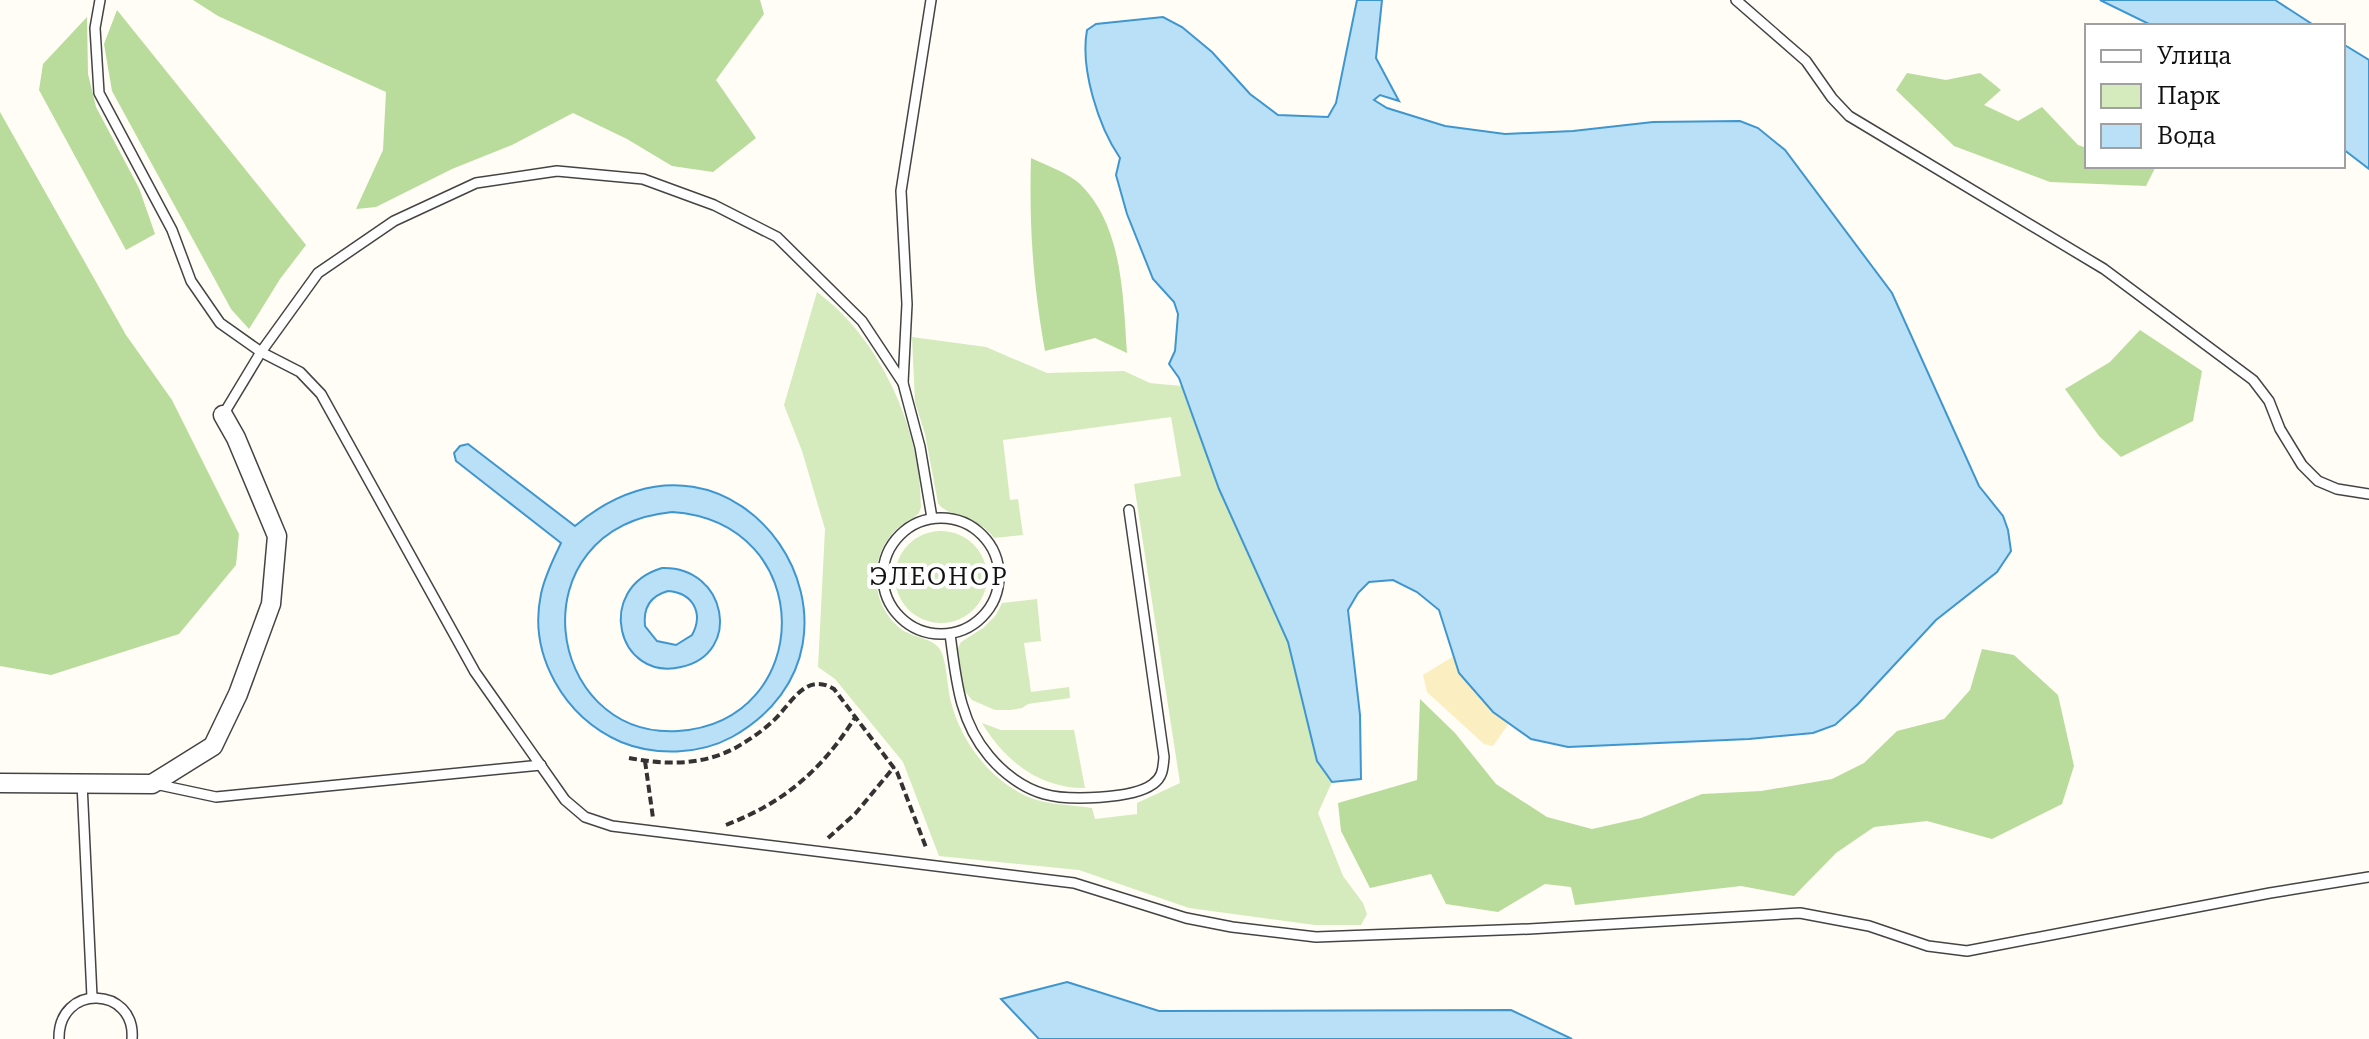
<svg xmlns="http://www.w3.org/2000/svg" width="2369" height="1039" font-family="'Roboto Serif',serif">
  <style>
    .green { fill: #d5ebbd }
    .forest { fill: #b9dc9c }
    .sand { fill: #fbeec1 }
    .water { fill: #b9e0f7; stroke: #3f96cf; stroke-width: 2; fill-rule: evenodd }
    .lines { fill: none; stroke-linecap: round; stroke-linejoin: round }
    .lane-casing { stroke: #444; stroke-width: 12 }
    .street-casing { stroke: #444; stroke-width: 21 }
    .path { stroke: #333; stroke-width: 4; stroke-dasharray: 8 4; stroke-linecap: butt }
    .lane { stroke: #fff; stroke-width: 9 }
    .street { stroke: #fff; stroke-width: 18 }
    .labels { text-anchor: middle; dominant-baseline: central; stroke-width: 8; stroke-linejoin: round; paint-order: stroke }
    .neighbourhood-label { font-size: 24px; letter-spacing: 2px; fill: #111; stroke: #fff }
  </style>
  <rect width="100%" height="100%" fill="#fffdf5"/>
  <g class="green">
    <path d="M817,292C880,338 921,429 921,507L919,513C910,521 899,525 891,535C868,563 872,607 901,629C911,637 932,638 939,648C947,658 947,688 951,702C961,743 995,787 1037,800C1054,805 1074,805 1092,808L1095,819L1137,814V803L1180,783L1134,484L1181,476L1171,417L1003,440L1010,500L1018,499L1023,535L994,538C977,514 946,517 938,503L925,434L915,402L912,337L986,347L1047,373L1124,371L1150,383L1181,386L1219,489L1288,642L1317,761L1332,782L1318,813L1343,876L1363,903L1367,914L1361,925H1315L1189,908L1079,870L939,856L903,762L835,679L818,667L825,529L802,451L784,405Z"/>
    <circle cx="941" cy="577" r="46"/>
    <polygon points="1037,599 1041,641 1024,643 1031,692 1069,687 1070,698 1028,704 1022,708 1010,710 995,710 972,700 964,690 957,654 958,648 961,642 983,628 996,615 1002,603"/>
    <path d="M982,723L1001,730H1074L1085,788C1039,788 1005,761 982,723Z"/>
  </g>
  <g class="forest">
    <polygon points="193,0 760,0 764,14 716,80 756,138 713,172 672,166 627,139 573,113 512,145 452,169 376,207 356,209 383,150 386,92 218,16"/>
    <polygon points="117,10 306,245 280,279 249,329 231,309 112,91 104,44"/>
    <polygon points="87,17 88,74 96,107 139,188 155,234 126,250 39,90 43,64"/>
    <polygon points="1907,73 1946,80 1980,73 2001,90 1984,105 2018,121 2042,107 2078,145 2087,148 2087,166 2155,168 2146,186 2050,182 1954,146 1896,90"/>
    <polygon points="0,112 126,335 172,400 239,534 236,565 179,634 51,675 0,666"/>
    <path d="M1031,158C1046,165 1068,173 1080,184C1123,226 1123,297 1127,353L1095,338L1045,351C1033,284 1029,226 1031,158Z"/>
    <polygon points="2140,330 2202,371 2193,421 2121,457 2099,436 2065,389 2110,362"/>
    <polygon points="1982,649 2014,655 2058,695 2074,766 2062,804 1992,839 1927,821 1874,827 1836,853 1794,896 1741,886 1575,905 1571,887 1545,884 1498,912 1446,904 1431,874 1370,888 1341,831 1338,803 1417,780 1420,699 1455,733 1496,784 1547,817 1592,829 1641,818 1702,794 1761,791 1832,779 1864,763 1897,731 1944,719 1970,690"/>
  </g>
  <path class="sand" d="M1454,656C1462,684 1486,707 1509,723L1493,746L1484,744L1427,692L1423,675Z"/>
  <g class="water">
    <path d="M1357,0H1382L1376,58L1399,101L1380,95L1374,100L1387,108L1445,126L1505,134L1573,131L1653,122L1740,121L1758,128L1785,150L1892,293L1979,486L2003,516L2008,530L2011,551L1997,572L1936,620L1858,704L1835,725L1813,733L1749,739L1568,747L1531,739L1493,712L1459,673L1439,610L1417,592L1393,580L1369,582L1358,593L1348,610L1360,715L1361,779L1332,782L1317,761L1288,642L1219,489L1179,378L1169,364L1175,351L1178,314L1174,302L1153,279L1127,214L1116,175L1120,158C1098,126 1080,68 1087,30L1096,24L1163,17L1182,27L1212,52L1250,94L1278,115L1328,117L1336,103Z"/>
    <polygon points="2100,0 2275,0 2315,26 2153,26"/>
    <polygon points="2343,44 2369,60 2369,169 2343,149"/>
    <path d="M468,444L575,526C739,387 903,641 732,737C699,755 655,756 621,742C564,717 528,655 541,594C545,575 553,560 561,543L456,461L454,453L460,446ZM672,512C819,522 816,722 678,731C544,739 514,528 672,512Z"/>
    <path d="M662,568C727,566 743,654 681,667C617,682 594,588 662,568ZM668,591C693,593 704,613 692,635L676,645L657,641L645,626C643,608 650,596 668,591Z"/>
    <polygon points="1067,982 1159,1011 1511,1010 1572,1039 1039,1039 1001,999"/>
  </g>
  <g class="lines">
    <defs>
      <g id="lane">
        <polyline points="100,0 95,28 99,93 172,230 191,281 220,323 261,352 300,372 321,394 475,672 565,800 585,817 612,826 1074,883 1186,918 1232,927 1316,937 1529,929 1800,913 1869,926 1928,946 1967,951 2270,893 2369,877"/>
        <polyline points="931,0 901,191 907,304 903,383 920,447 932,518"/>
        <polyline points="1736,0 1806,61 1832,98 1849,116 2104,269 2253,380 2269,401 2280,429 2302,465 2318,481 2337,489 2369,494"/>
        <polyline points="223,415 261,352 318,273 394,221 476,183 557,171 643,179 714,205 777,237 862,321 903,383"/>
        <circle cx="941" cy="576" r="58"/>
        <path d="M950,634C956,678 959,721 989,756C1003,773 1023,788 1044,794C1068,801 1133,799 1153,784C1163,777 1163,768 1164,757L1129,510"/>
        <polyline points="82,783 92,997"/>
        <polyline points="155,784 216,797 541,765"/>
        <path d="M59,1039C58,983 136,986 132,1039"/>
      </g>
      <polyline id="street" points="0,783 152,784 213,746 238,694 271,604 277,536 236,438 223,415"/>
    </defs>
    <use href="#lane" class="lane-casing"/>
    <use href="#street" class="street-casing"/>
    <g class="path">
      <path d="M629,758C666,765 702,766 737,747C749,740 761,732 772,722C791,705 805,671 834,689L897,772L927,850"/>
      <polyline points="645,761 653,818"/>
      <path d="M726,825C785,802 822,770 856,716"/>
      <polyline points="828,838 855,814 894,767"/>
    </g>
    <use href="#lane" class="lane"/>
    <use href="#street" class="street"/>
  </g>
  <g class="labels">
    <g class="neighbourhood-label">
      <text x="939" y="577">ЭЛЕОНОР</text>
    </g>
  </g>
  <rect x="2085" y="24" width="260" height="144" fill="#ffffff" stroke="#a0a0a0" stroke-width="2"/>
  <rect x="2101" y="50" width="40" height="12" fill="#ffffff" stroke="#a0a0a0" stroke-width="2"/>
  <text x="2157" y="64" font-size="24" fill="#111111">Улица</text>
  <rect x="2101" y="84" width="40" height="24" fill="#d5ebbd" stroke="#a0a0a0" stroke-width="2"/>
  <text x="2157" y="104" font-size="24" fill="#111111">Парк</text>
  <rect x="2101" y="124" width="40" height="24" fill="#b9e0f7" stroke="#a0a0a0" stroke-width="2"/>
  <text x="2157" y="144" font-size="24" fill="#111111">Вода</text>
</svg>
